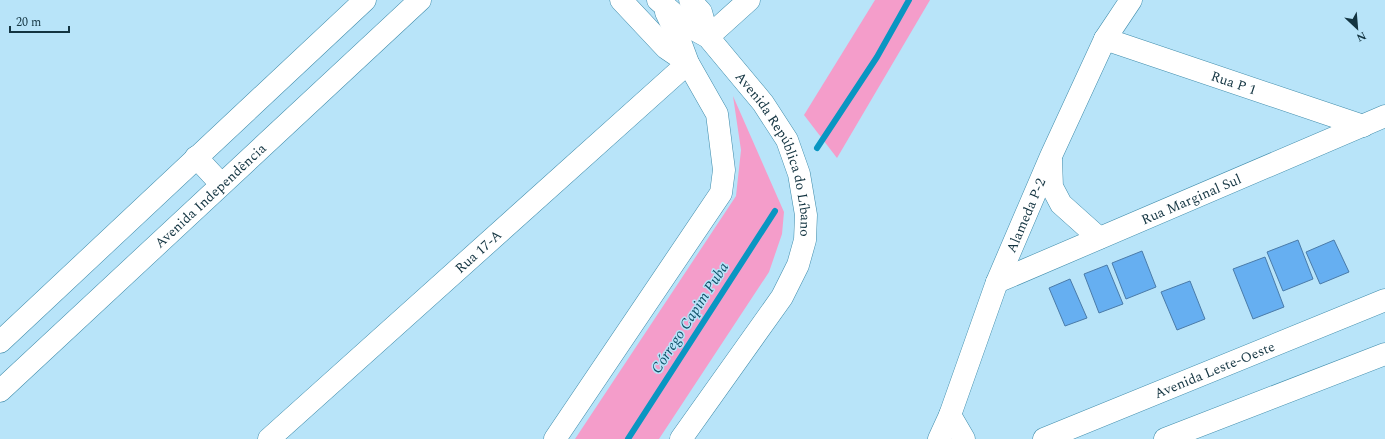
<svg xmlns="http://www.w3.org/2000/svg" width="1385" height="439" font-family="Spectral,serif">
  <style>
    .green { fill: #f49dca }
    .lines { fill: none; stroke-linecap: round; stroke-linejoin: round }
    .stream { stroke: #0996c2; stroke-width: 6 }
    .building { fill: #66aff1; stroke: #4a7ba9 }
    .minor-casing { stroke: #3f8cab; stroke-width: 23 }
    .major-casing { stroke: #3f8cab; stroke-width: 23 }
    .minor { stroke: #fff; stroke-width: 22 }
    .major { stroke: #fff; stroke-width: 22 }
    .labels { text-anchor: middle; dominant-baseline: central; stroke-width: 3; stroke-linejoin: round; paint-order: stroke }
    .street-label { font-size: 14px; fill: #133441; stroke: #b8e4f9 }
    .water-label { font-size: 15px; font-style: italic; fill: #115169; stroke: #b8e4f9 }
  </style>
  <rect width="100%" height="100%" fill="#b8e4f9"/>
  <g class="green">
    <polygon points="875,0 930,0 837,158 804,115"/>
    <polygon points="733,96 784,212 782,234 769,272 659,439 575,439 736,196 741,150"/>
  </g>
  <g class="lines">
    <g class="stream">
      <polyline points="817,148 877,57 909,0"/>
      <polyline points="628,439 775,211"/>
    </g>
  </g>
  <g class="building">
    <polygon points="1298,240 1313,279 1283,291 1267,252"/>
    <polygon points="1334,240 1349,272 1320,284 1306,252"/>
    <polygon points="1142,251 1156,287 1126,299 1112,263"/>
    <polygon points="1265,257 1284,307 1253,319 1233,269"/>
    <polygon points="1107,265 1123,304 1099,313 1084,274"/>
    <polygon points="1070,279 1087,318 1065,326 1049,288"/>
    <polygon points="1190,281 1205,319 1177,330 1161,292"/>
  </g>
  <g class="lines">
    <defs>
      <g id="minor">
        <polyline points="690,0 701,12 708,37 749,0"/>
        <path id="s1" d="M1105,39L1363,126"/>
        <polyline points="1051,160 1052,187 1061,204 1099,238"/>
        <path id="s2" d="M997,282L1385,116"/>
        <path id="s3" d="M269,439L688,63L666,48L621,0"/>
        <path id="s4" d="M939,439L950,415L997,282L1051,156L1105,39L1131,0"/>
      </g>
      <g id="major">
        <path id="s5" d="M658,0L688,26L708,37L763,103L787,140L799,174L806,215L805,240L798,265L782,297L681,439"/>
        <polyline points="196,157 221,184"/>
        <polyline points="0,342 365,0"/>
        <path id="s6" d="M0,391L420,0"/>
        <polyline points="950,415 964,439"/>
        <polyline points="555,439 721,193 724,170 717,114 688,63 681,44 666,12"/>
        <path id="s7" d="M1044,439L1385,300"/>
        <polyline points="1165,439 1385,354"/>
      </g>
    </defs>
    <use href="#minor" class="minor-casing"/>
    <use href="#major" class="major-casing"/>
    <use href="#minor" class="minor"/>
    <use href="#major" class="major"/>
  </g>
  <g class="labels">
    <g class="street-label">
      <text stroke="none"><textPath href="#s1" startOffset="136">Rua P 1</textPath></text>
      <text stroke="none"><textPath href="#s5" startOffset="201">Avenida República do Líbano</textPath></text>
      <text stroke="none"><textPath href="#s6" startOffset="287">Avenida Independência</textPath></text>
      <text stroke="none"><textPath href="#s2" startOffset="211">Rua Marginal Sul</textPath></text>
      <text stroke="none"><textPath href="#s4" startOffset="240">Alameda P-2</textPath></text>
      <text stroke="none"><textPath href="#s3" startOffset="281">Rua 17-A</textPath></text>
      <text stroke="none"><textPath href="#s7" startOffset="184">Avenida Leste-Oeste</textPath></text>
    </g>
    <g class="water-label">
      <text transform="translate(690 318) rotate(-57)">Córrego Capim Puba</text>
    </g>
  </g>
  <g transform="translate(1357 28) rotate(154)" stroke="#b8e4f9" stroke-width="3" paint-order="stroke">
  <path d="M0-3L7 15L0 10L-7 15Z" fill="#133441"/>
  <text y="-6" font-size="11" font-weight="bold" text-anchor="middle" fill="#133441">N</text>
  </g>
  <path d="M10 26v6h59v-6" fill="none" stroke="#133441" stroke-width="2"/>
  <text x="16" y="26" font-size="12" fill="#133441" stroke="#b8e4f9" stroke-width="3" paint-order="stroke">20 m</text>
</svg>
